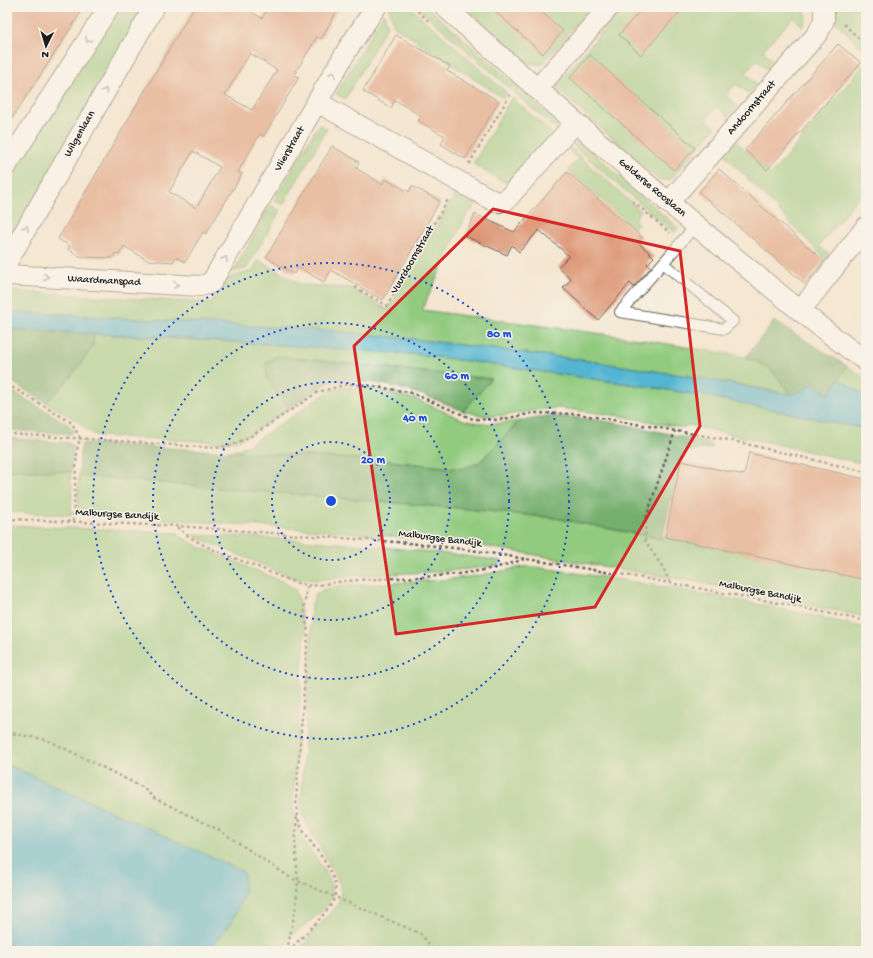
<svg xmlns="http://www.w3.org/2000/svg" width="873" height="958" font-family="'Gochi Hand',sans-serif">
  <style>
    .green { fill: #92cb7f; stroke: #57744e }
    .forest { fill: #75af6e; stroke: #486645 }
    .water { fill: #52b5d1; stroke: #376876 }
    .building { fill: #db906d; fill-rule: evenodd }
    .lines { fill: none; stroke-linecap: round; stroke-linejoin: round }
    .service-casing { stroke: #68635b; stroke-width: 12 }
    .minor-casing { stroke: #68635b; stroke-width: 22 }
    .path { stroke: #68635b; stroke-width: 2.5; stroke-dasharray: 3 3; stroke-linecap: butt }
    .service { stroke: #fff; stroke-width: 10 }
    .minor { stroke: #fff; stroke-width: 20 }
    .oneway { stroke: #999 }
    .marked { fill: none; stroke: #d62828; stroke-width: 3; stroke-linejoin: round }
    .ring { fill: none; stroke: #1d4ed8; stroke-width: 2; stroke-dasharray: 2 4 }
    .labels { text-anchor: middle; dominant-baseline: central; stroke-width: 3; stroke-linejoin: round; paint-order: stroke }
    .street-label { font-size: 11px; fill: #1c1c1c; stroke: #f7f3e8 }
    .centre { fill: #1d4ed8; stroke: #f7f3e8; stroke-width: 2 }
    .ring-label { font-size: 12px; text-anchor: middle; font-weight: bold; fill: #1d4ed8; stroke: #f7f3e8; stroke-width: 3; stroke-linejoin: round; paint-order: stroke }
  </style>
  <rect width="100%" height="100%" fill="#f7f3e8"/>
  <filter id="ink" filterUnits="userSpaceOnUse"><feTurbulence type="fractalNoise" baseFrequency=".025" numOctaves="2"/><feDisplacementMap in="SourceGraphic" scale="8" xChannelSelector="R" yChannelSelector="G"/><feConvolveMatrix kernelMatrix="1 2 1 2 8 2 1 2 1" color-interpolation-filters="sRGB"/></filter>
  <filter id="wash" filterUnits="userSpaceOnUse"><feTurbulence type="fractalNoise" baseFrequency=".012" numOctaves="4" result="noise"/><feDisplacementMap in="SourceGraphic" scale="16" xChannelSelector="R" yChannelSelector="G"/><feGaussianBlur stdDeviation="0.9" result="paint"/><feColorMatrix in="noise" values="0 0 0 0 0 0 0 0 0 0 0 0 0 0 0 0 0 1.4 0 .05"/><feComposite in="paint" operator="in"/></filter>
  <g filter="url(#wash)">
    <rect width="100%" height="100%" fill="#f4e6d0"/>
    <g class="green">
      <polygon points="117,7 148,7 7,246 7,178"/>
      <polygon points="389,7 410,7 507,93 503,98 394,26"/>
      <polygon points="417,7 427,7 560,124 556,129"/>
      <polygon points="464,7 590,7 543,64 529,64"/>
      <polygon points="623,7 801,7 804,9 807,17 803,27 794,17 763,50 776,64 769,71 757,60 746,73 757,85 749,94 736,84 726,95 738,107 728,117 717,106 706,119 716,127 670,180 659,180 557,89 559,82"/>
      <polygon points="838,7 862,7 866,11 866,51 836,22"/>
      <polygon points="384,13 387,26 345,99 336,94"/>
      <polygon points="866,62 866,187 819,246 831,256 827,261 724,154 736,141 771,175"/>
      <polygon points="512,97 552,133 508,184 473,164"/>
      <polygon points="319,124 327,129 283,205 274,200 292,170 289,162 293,156 301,155"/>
      <polygon points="574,136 678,228 674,233 569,142"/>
      <polygon points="567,145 641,211 634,220 638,223 634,228 568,170 578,159 565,147"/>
      <polygon points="456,192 476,202 471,212 468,211 422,310 626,337 746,357 769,368 791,394 707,379 583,360 412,339 332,331 7,311 7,291 211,303 226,279 252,271 258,260 302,285 351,288 388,310"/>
      <polygon points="271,205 280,211 247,268 233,272"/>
      <polygon points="94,334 284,345 424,355 643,386 705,396 861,428 866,430 866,464 688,425 683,428 621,416 559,408 543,409 506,415 495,416 480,415 463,411 491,379 277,356 266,363 267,379 289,409 243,438 236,440 221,442 98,436 91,433 76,420 46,403 69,379 93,347"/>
      <polygon points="847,366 866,379 866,396 839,379"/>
      <path d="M347,387L368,389L415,399L464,420C484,425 499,424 519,421L479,463L461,469L390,461L228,451L238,449L247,446C263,435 280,425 296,414C313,402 326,389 347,387Z"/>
      <polygon points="7,470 71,472 70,483 72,484 71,515 7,512"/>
      <polygon points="79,476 467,509 555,518 662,539 665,537 729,551 866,543 866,617 686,580 463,543 345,532 77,513"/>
      <path d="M7,525L178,533L179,536L200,547L284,582C288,585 292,587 295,590C298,594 303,623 305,631L293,797C293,811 295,823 301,836C309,853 335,875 331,895C327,914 303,924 291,937C288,941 286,947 284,951H208L231,923L244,893L7,766Z"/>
      <path d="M194,535C297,538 400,547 502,561L498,565C449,573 398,573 348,576C330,577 311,583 294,578L196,537Z"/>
      <path d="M528,566C641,582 755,601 866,628V951H297L335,907L339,901L341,895L340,885L334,872L307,825L302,813L301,802L311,641V606L315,595L322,590L342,586L442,580L476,576Z"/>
    </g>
    <g class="forest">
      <path d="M774,321L847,366L829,395L819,388L811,384C805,389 799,394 791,394L769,368L746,357Z"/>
      <polygon points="7,329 94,334 93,347 69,379 46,403 7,379"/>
      <path d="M277,356L491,379L463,411C429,396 393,383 355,381C346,381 338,380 330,383C315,388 302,400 289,409L267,379L266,363Z"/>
      <polygon points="7,388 68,424 74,430 74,432 71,434 7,430"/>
      <path d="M547,416C602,417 656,431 709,443L712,446V448L684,452L682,460L680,461L662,539L555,518L467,509L79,476L80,453L82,444L85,443L390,461L461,469L479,463L519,421Z"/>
      <polygon points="7,438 69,443 73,446 71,472 7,470"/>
    </g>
    <g class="water">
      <path d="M7,311L332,331L412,339L583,360L707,379L786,394C797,394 805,391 812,383L829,395L839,379L866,396V430L861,428L705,396L643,386L424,355L177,338L7,329Z"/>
      <polygon points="7,766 14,767 244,872 244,893 231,923 208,951 7,951"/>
    </g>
    <g id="blocks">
      <g class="building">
        <polygon points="7,7 83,7 79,14 80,14 7,126"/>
        <path d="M194,7H242L262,18L269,7H339L321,39L317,37L294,75L299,77L264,136L260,134L251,149L238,172L242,174L206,234L203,232L185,262L176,257L173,262L147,260L124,246L119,255L116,253L112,258L81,257L68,249L70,246L58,239ZM250,53L277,70L252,110L225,95ZM193,151L220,167L196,208L169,192Z"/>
        <polygon points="490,7 536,7 563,31 543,54"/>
        <polygon points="643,7 684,7 641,55 619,35"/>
        <polygon points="396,35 450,66 447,71 499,101 465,159 441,144 445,136 418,121 421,116 395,100 391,108 363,91"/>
        <polygon points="838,44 861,63 767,170 745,150"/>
        <polygon points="590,55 695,148 674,170 570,78"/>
        <polygon points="332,146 359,162 356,168 382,184 385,179 409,192 412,186 440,201 383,300 331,270 324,282 298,267 294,274 266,257"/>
        <polygon points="719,169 824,261 805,284 699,192"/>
        <polygon points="567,172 642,237 638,242 654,257 647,264 651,267 634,287 630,283 598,320 563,288 571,279 558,267 569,256 539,230 519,252 512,245 507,255 465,236 475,214 514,232"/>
        <polygon points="749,453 866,479 866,580 665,537 681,461 744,475"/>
      </g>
    </g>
  </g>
  <g filter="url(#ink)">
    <use href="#blocks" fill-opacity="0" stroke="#68635b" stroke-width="1"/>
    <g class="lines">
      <defs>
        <polyline id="service" points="663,263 620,312 724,329 733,321 663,263 696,225"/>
        <g id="minor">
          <path d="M445,7C538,90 632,173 728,252C774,289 818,327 866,361"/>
          <polyline points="537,89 609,7"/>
          <polyline points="317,102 494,201 499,202 506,200 575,123"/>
          <polyline points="7,165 109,7"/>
          <polyline points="668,203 818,33 824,20 824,7"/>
          <polyline points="7,262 154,7"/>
          <polyline points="7,275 200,286 211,283 349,47 376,7"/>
          <polyline points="800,311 866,227"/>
        </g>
      </defs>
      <use href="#service" class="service-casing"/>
      <use href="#minor" class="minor-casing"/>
      <g class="path">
        <polyline points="413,7 430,22"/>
        <polyline points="844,24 866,46"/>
        <polyline points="469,164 511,93"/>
        <polyline points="633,201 670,233"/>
        <polyline points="355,287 387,306 449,198"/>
        <polyline points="7,384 72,423 80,438 77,450 73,521"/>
        <path d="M7,434C76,438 146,443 215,448L230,446L253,435L318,392L348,384L364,385L409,392L473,419L498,420L534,413L578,414L729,440L866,472"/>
        <polyline points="7,519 177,526 409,543 471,550 643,578 789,605 866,621"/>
        <path d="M177,527C199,547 230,556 258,567C273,573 289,582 306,585C315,587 335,582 345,581C405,576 467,580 524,559"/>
        <polyline points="670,583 663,568 645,541 646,518 675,431"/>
        <polyline points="7,732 47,740 86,759 142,787 154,798 219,830 291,878 421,934 434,951"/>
        <polyline points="287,951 296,906 298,881 295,840 297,816"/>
        <path d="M289,951C301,937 323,918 332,903C347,877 309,846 300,824C297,817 297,808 296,800L308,632L304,609L307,586"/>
      </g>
      <use href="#service" class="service"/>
      <use href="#minor" class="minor"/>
    </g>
    <defs><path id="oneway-chevron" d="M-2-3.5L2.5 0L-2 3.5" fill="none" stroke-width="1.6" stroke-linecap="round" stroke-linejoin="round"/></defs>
    <g class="oneway">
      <use href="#oneway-chevron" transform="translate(88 40) rotate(123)"/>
      <use href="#oneway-chevron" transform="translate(333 74) rotate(-60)"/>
      <use href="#oneway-chevron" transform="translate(105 91) rotate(-60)"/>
      <use href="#oneway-chevron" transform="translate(26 228) rotate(-60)"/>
      <use href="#oneway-chevron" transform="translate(225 259) rotate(-60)"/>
      <use href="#oneway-chevron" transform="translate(46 277) rotate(4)"/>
      <use href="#oneway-chevron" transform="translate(176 285) rotate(3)"/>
    </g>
  </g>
  <path d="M0 0H873V958H0ZM493,209L680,251L700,426L595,607L396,634L354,346Z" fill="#f4e6d0" fill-opacity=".55" fill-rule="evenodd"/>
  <path class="marked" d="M493,209L680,251L700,426L595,607L396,634L354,346Z"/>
  <g class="ring">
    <circle cx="331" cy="501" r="59"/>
    <circle cx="331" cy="501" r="119"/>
    <circle cx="331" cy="501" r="178"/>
    <circle cx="331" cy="501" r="238"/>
  </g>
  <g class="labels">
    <g class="street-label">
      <text transform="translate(752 108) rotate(-49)">Andoornstraat</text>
      <text transform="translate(80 134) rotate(-60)">Wilgenlaan</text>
      <text transform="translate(290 149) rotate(-60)">Vlierstraat</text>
      <text transform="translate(652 188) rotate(40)">Gelderse Rooslaan</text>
      <text transform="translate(413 260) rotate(-60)">Vuurdoornstraat</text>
      <text transform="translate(104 281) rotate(3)">Waardmanspad</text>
      <text transform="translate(117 515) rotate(3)">Malburgse Bandijk</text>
      <text transform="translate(440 539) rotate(7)">Malburgse Bandijk</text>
      <text transform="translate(760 592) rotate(11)">Malburgse Bandijk</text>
    </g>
  </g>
  <circle cx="331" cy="501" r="6" class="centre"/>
  <g class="ring-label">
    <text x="499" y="337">80 m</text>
    <text x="457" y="379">60 m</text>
    <text x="415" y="421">40 m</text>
    <text x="373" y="463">20 m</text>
  </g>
  <rect width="873" height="958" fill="none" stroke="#f7f3e8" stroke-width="24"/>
  <g transform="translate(46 46) rotate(185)" stroke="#f7f3e8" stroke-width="3" paint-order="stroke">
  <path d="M0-3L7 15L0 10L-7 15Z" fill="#1c1c1c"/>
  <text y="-6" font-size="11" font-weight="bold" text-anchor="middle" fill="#1c1c1c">N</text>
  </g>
</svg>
